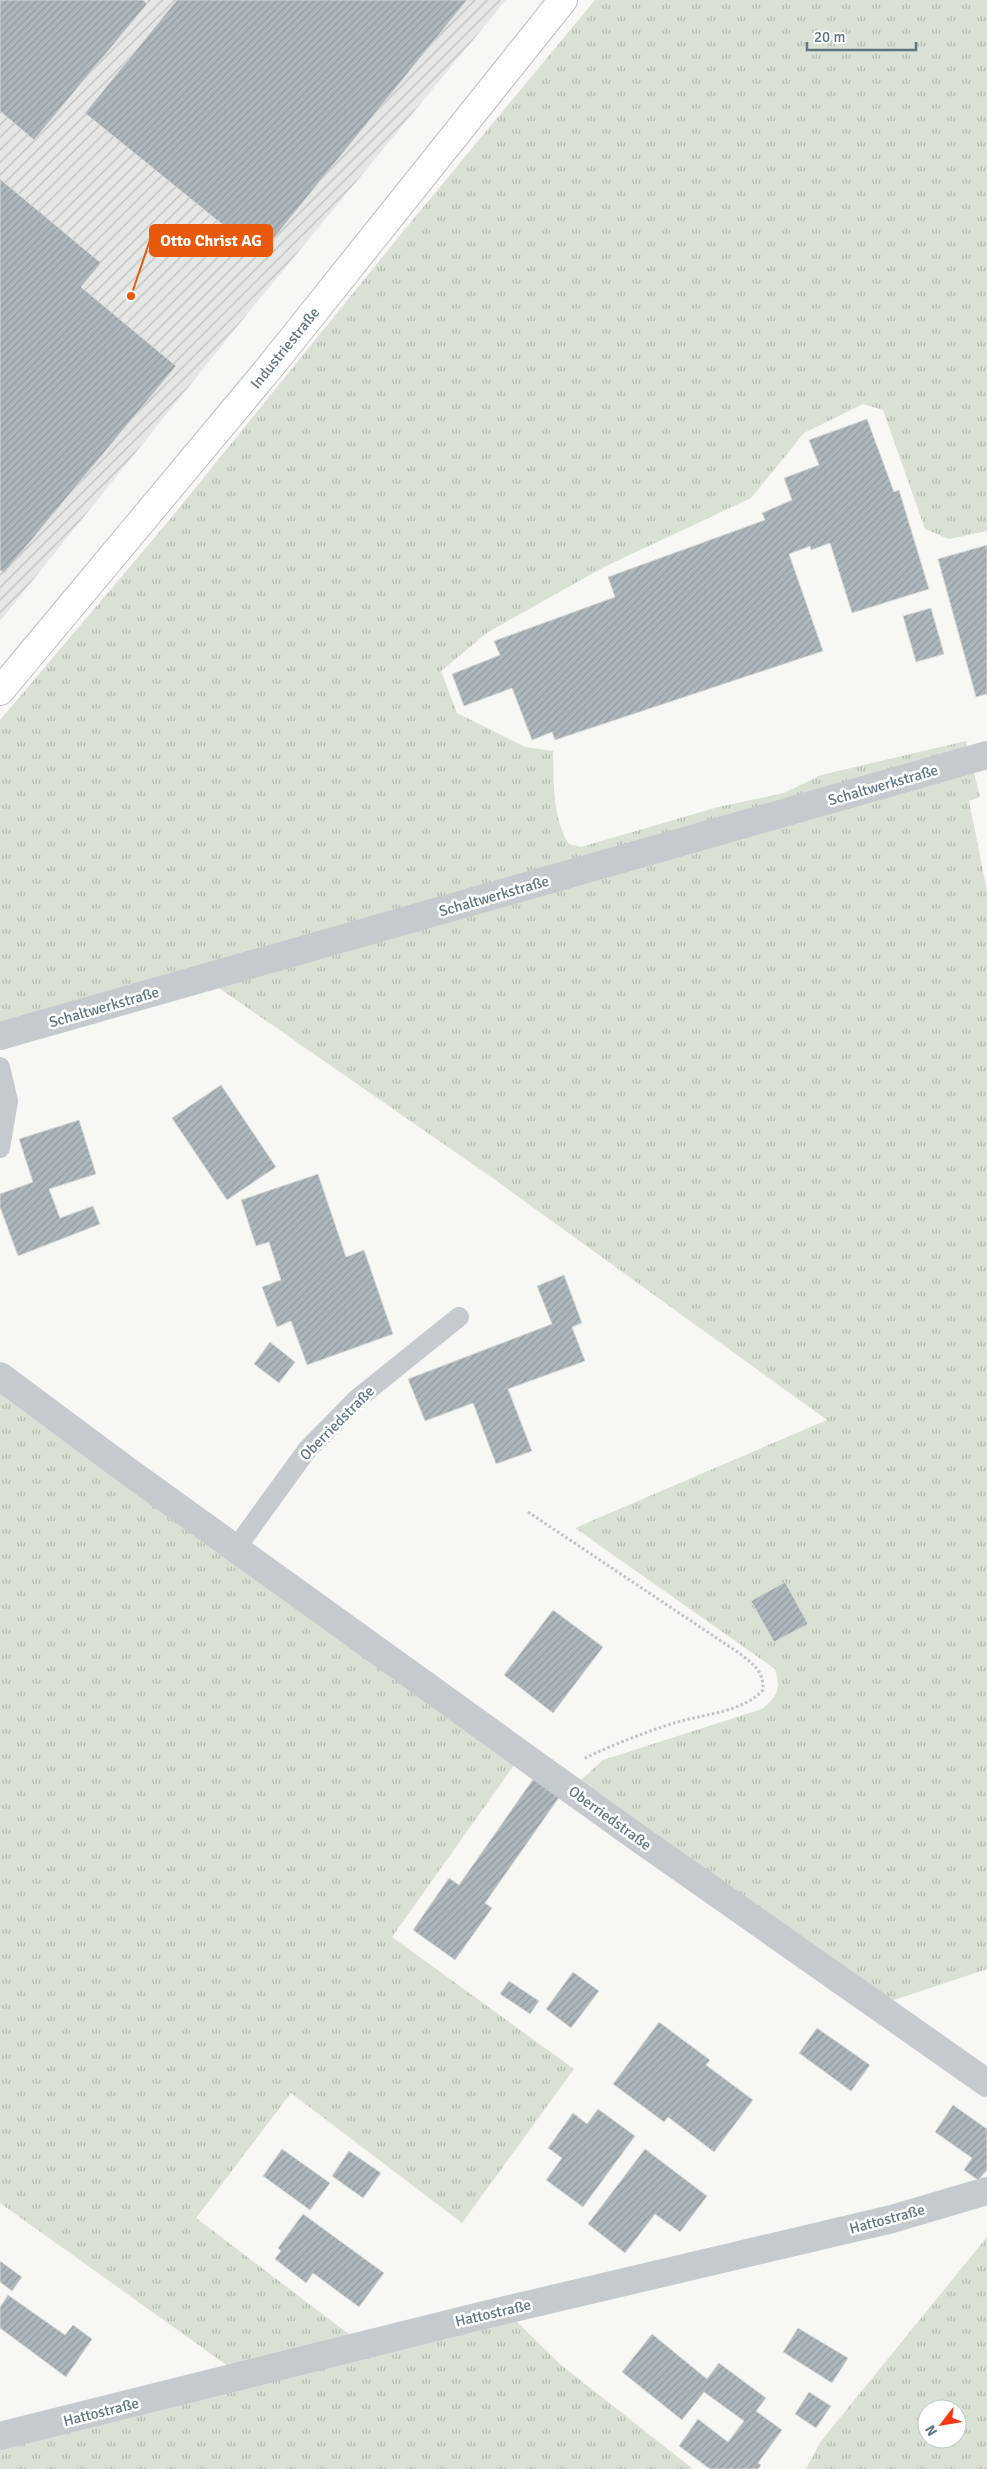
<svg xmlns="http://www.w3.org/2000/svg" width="987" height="2469" font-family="Signika,sans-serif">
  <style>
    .industrial { fill: url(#industrial-furrows) }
    .grass { fill: url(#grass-tufts); fill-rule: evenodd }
    .building { fill: url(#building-hatch); stroke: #d9d9d6 }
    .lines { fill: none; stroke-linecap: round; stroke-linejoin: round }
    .secondary-casing { stroke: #b9bfc3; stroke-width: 30 }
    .path { stroke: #c0c3c5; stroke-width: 3; stroke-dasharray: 2.5 2.5; stroke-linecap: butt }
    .lane { stroke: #c4cacd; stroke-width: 20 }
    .street { stroke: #c4cacd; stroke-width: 28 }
    .secondary { stroke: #fff; stroke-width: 28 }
    .labels { text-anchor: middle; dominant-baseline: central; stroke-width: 5; stroke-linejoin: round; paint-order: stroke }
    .street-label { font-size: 15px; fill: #5f7582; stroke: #fff }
    .leader { fill: none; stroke: #e8590c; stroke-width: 2 }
    .callout-dot { fill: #e8590c; stroke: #fff; stroke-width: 2 }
    .callout { fill: #e8590c; stroke: #e8590c; stroke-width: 2 }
    .callout-label { font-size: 16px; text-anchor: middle; font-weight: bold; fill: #fff }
  </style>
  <defs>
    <pattern id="industrial-furrows" width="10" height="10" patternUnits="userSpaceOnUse" patternTransform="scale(1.25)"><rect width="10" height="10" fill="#e5e7e5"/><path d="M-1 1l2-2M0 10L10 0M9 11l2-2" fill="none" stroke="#bdc0bf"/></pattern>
    <pattern id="grass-tufts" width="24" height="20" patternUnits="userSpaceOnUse" patternTransform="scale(1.25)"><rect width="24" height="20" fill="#d9e0d4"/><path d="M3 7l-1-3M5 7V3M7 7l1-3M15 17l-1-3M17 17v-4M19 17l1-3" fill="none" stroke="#b3bab1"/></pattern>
    <pattern id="building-hatch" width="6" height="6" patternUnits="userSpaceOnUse" patternTransform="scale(1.25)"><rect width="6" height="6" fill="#adb7bc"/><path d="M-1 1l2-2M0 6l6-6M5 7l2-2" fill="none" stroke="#90999e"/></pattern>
  </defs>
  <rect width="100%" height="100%" fill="#f7f7f4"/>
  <polygon class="industrial" points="0,0 506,0 248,313 0,621"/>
  <g class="grass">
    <path d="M595,0H987V531L949,539L925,529L883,410L863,404L804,433L751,498L604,567L488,632L441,671L457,713L525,747L553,751C554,781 552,818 569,844L581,847L718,807L784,793L821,775L966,741L980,797L969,801L987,891V1969L891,2001L579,1782L603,1760L762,1709C778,1696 781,1689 775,1669L575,1528L827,1420L494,1179L193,970L0,1026V720L167,523L401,234Z"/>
    <polygon points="0,1391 517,1761 392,1937 574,2069 462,2223 291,2093 196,2218 354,2338 232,2369 0,2203"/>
    <path d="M987,2237V2469H806L821,2441ZM927,2409H957V2439H927Z"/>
    <polygon points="516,2321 561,2365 693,2469 0,2469 0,2446"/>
  </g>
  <g class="building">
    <polygon points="0,0 143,0 147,4 34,140 0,111"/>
    <polygon points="177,0 467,0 260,255 85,113"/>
    <polygon points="0,179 101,263 81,287 176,366 4,573 0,570"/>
    <polygon points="867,419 894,492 899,490 929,589 852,613 830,543 811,550 810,546 789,554 823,651 555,740 552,732 532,740 512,688 464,706 452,674 500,655 494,641 615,597 608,577 765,520 762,513 792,500 784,478 819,465 809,440"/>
    <polygon points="987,545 987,694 976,697 938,559"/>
    <polygon points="931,608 944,654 916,662 903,616"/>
    <polygon points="221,1085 276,1167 227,1200 172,1118"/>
    <polygon points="79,1120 96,1174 49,1189 60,1218 93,1206 100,1224 18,1256 0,1207 0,1194 33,1182 19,1139"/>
    <polygon points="318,1174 346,1257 364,1250 393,1334 307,1365 291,1321 277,1327 262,1287 281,1280 269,1242 256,1246 241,1200"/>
    <polygon points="564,1275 582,1323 572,1327 585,1361 508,1389 532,1451 496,1464 473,1403 425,1421 408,1379 552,1324 537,1286"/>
    <polygon points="270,1342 295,1362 279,1383 254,1364"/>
    <polygon points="785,1582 808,1624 774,1642 751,1601"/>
    <polygon points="553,1610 603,1647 553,1713 504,1675"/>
    <polygon points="534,1778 560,1796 485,1903 492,1908 455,1960 413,1930 449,1878 459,1885"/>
    <polygon points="573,1972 599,1991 571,2028 546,2009"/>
    <polygon points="509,1981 539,2001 530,2014 500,1994"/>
    <polygon points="659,2022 710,2060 706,2065 753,2100 714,2152 668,2117 664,2122 613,2084"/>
    <polygon points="817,2028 870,2065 851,2091 799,2053"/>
    <polygon points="953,2105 987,2129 987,2170 978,2180 964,2170 972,2158 935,2132"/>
    <polygon points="598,2109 635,2136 583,2207 546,2180 562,2158 548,2148 573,2113 587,2124"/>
    <polygon points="282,2149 330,2183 310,2210 263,2176"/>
    <polygon points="645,2149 707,2196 680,2232 655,2214 625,2253 588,2224"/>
    <polygon points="349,2151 381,2173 363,2198 332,2176"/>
    <polygon points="303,2214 384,2273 359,2307 313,2273 306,2283 275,2259 281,2251 278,2248"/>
    <polygon points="0,2261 22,2277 12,2291 0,2282"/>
    <polygon points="8,2295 65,2335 73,2325 92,2339 66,2377 0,2328 0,2307"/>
    <polygon points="798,2328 848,2358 832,2383 783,2352"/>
    <polygon points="652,2334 707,2379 719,2363 766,2398 756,2411 782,2430 758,2463 761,2465 758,2469 710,2469 679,2446 698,2419 728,2442 744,2421 704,2392 682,2420 622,2372"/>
    <polygon points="809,2392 831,2406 816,2428 795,2414"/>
  </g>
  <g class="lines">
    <defs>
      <polyline id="secondary" points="0,691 270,367 563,0"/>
    </defs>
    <use href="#secondary" class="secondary-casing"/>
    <path class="path" d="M528,1512L739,1653C753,1664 764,1671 763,1690C742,1713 702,1714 674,1723C643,1733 612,1745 583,1759"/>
    <g class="lane">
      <polyline points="0,1067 8,1101 0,1148"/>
      <polyline points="236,1548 307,1450 357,1399 459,1317"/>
    </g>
    <g class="street">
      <polyline points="0,1036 987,755"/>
      <polyline points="0,1376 125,1469 628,1831 987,2083"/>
      <polyline points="0,2436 476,2317 892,2219 987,2191"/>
    </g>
    <use href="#secondary" class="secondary"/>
  </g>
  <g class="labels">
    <g class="street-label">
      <text transform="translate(285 348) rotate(-51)">Industriestraße</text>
      <text transform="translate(883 785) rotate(-16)">Schaltwerkstraße</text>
      <text transform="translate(494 896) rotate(-16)">Schaltwerkstraße</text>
      <text transform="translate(104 1007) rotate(-16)">Schaltwerkstraße</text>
      <text transform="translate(337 1423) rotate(-45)">Oberriedstraße</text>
      <text transform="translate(610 1818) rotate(36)">Oberriedstraße</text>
      <text transform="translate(887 2219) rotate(-15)">Hattostraße</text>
      <text transform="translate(493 2313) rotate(-13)">Hattostraße</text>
      <text transform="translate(101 2412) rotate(-14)">Hattostraße</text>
    </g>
  </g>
  <path class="leader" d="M131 296L150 240"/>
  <circle class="callout-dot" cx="131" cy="296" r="5"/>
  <rect class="callout" x="150" y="225" width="122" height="31" rx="5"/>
  <g class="callout-label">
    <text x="211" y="246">Otto Christ AG</text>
  </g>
  <g transform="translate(942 2424) rotate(239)"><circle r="24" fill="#ffffff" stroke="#bfc8cd"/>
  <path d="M0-4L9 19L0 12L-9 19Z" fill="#f53816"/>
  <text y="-8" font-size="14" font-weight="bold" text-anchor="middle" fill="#5f7582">N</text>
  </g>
  <path d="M807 42v8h109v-8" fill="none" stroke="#5f7582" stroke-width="2.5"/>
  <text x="814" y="42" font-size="15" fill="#5f7582" stroke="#ffffff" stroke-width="4" paint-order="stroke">20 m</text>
</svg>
